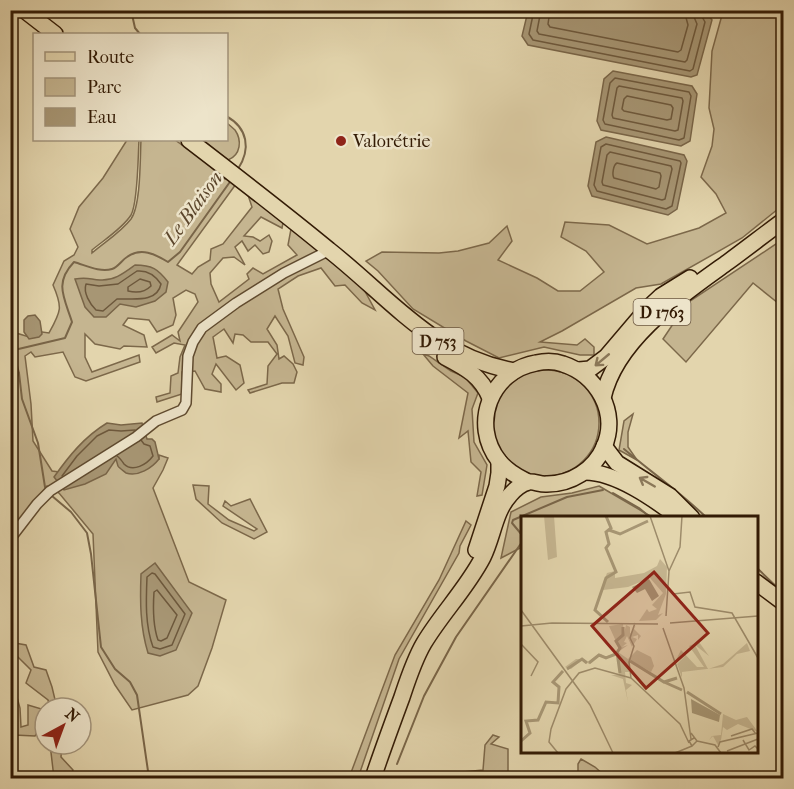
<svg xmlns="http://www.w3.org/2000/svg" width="794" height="789" font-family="'IM FELL French Canon',serif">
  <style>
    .green { fill: #c5b590; stroke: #7c684a; stroke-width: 1.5 }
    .water { fill: #a79674; stroke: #796548; stroke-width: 1.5 }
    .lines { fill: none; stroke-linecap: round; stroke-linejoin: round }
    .shore { stroke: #6d583c; stroke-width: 1.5 }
    .stream { stroke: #796548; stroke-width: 2 }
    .street-casing { stroke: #5f4a2f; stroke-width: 12 }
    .primary-casing { stroke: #331b05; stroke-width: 18 }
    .street { stroke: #ede4ca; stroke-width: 9 }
    .primary { stroke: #e3d5ad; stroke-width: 15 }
    .oneway { stroke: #8b7859 }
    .poi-dot { fill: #8f2418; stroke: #ede4ca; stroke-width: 2 }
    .labels { text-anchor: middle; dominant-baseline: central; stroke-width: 5; stroke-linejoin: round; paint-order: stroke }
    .shield { fill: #ede4ca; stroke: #6b5740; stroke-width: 1.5 }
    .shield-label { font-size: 16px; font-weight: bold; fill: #331b05 }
    .poi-label { font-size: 18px; fill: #331b05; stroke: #ede4ca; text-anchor: start }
    .water-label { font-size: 20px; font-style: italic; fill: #5c462c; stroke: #ede4ca }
    .inset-river { fill: none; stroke: #a79674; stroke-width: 3 }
    .inset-road { fill: none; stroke: #9d8b6a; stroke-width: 1.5 }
    .view { fill: #8f2418; fill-opacity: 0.15; stroke: #8f2418; stroke-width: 3 }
    .inset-edge { fill: none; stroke: #331b05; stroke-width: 3 }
  </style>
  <rect width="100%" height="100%" fill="#e3d5ad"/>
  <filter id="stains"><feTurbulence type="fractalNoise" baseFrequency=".00333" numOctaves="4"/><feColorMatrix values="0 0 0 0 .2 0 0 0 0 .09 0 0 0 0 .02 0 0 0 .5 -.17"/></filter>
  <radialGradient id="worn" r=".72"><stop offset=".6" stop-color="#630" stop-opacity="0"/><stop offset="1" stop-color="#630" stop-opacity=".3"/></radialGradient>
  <g class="green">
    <polygon points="715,11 783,11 783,205 742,238 661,284 636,288 562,331 540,342 577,345 585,339 594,347 594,355 580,355 544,347 499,358 466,341 413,309 378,271 366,261 382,252 439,253 458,251 489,243 507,226 512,241 498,260 537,278 558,291 580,291 604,272 586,251 561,237 565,222 609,225 647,244 699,228 726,213 716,194 701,177 712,146 714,129 709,108 712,51 722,15"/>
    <path d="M227,123C227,123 234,129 235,130C242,140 241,155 228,160L203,140H226Z"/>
    <path d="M127,140H139C138,156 138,203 131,215C123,228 104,240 92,250V253C105,242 121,232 131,219C141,205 140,158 141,140H175L203,160L225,179L228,176L236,184L177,265L192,274L198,267L210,260L211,249L223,244L252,207L248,195L256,198L283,223L282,228L261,217L244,236L253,237L260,241L269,235L272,241L269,252L263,254L255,245L248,251L242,241L235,247L245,265L234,257L223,258L210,273L211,284L219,302L249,279L247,274L253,268L263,274L297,255L288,245L291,229L296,228L361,284L375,310L362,303L345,285L335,286L321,268L298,276L278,289L283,309L304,357L303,365L295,363L288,336L275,316L267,329L277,345L279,359L284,356L293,364L297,372L294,383H282L250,393L248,390L267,384L268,366L277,354L268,342H251L243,335L235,334L233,343L224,329L213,337L217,358L226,356L240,365L244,383L236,390L216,364L212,374L221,384V392L205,389L195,371L182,372V394L157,402L156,397L170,393L171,376L178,373L180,357L185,345L174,343L156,353L152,347L172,335L180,341L178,332L198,302L195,294L186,290L173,298L176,315L173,325L157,332L149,320L128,318L123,325L144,335L147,347L124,346L120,349L95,344L85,334V357L92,372L139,355L140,362L86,381L75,377L63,352L35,357L31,352L25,356L31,404L33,441L52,471L90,476L117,457L159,459V455L168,458L163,470L153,488L189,582L226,600L212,648L198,686L188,695L132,710L115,685L98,652L93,534L59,493L47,486L11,531V340L16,333L29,337L35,331L49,333C61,311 63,308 53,285L64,261L74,255L78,247L70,229L79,207L103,178Z"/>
    <polygon points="783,237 783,307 753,283 686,362 663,339 687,303 776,244"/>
    <polygon points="423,354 429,356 451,371 465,377 478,393 472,409 474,442 487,465 482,495 477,496 481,472 471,462 468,431 459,438 468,393 433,366"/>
    <circle cx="546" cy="423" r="53"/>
    <polygon points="633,414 628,432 628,447 637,460 619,450 624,421"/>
    <polygon points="193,485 209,486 208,504 229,520 254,531 257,529 223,506 225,501 231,506 250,499 267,532 254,539 222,523 196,499"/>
    <polygon points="599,486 652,517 522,518 522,547 501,558 511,512 541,497 572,493"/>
    <polygon points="466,521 471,525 460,546 459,553 399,659 358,778 349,778 395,655 439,580"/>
    <polygon points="11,627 15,643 26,645 34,667 46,670 52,687 57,708 50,708 48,700 26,683 31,670 17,656 11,653"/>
    <polygon points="15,690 20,708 21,727 28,725 28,705 45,710 45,731 39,730 35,736 14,735 14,706 11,705 10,692"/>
    <polygon points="493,735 499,737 491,744 508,749 508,778 401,778 483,770 485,745"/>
    <polygon points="50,744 62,744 61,757 73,770 71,778 54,778"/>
    <polygon points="581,759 595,767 607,778 578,778 578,764"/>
  </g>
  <g class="water">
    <polygon points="528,11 705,11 712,20 697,75 691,77 528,45 522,36"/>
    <polygon points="613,71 692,86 697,94 690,141 681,146 601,130 597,121 604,79"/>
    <polygon points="606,137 684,155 687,161 677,209 668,215 592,196 588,186 596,142"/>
    <path d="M135,265C152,265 158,269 168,282L166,292L155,301L136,307L120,304L106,317H94L85,307L75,279C87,277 89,279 100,280C114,281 124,273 135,265Z"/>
    <polygon points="35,315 40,321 42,334 39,337 29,339 24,332 24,320 28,316"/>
    <path d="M107,423L121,425L142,423L147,439H152L155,442L159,459C152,468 138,477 126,473C125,472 118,467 118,466L116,459L106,474L85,484L64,490L54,477C69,456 84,437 107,423Z"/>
    <path d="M155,563L192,613L176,650L160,656L148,653C140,627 140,601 141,574Z"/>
  </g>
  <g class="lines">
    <g class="shore">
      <polyline points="534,10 529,34 533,40 690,71 693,69 705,22 701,15 701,10"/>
      <polyline points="541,10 537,31 539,34 685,62 687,60 697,24 694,17 693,10"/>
      <polyline points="550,10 548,24 550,27 678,52 681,50 688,25 684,10"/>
      <polygon points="615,78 689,92 691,96 684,138 679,140 605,124 603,120 610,83"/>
      <polygon points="619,86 682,98 683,101 678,130 675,131 613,118 612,115 617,88"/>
      <polygon points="627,96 671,105 673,108 671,119 667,120 624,111 622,109 624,99"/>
      <polygon points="606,144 680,161 681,163 672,206 666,209 597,191 594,185 601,147"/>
      <polygon points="610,152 671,166 672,169 665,199 662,200 603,185 602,182 607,155"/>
      <path d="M617,163L660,173L661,176L659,187L656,189L614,178C612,175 613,165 617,163Z"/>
      <path d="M137,271C148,270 155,275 161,284C157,304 131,298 117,299L103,311L96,310C90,304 83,293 86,284L99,286L118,284Z"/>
      <path d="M140,279L150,282L151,286C145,292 136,293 128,291V287Z"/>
      <path d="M117,456C120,458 122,461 124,464C133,473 147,464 153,456L150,446L144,444L141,440"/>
      <polyline points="62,476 77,456 97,436 109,430 121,431 135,430"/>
      <path d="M152,573L155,574L185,614L172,645L160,649L153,647C145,625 146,601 147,577Z"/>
      <path d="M157,590L177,615L167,638L161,641L158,640C153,626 153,607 154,592Z"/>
    </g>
    <g class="stream">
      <polyline points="131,10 135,28 140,34"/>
      <path d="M226,116C248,128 251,149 238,169"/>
      <path d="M10,351L65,338L72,322C64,297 54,283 74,262C85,265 100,273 112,269C118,267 122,260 127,257C141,247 155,254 168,262L180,252L232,179"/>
      <polyline points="19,373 22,399 38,443 45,487"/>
      <polyline points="10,387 19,373 13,351"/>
      <path d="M624,449C651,472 681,493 707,518"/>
      <polyline points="613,493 639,508 651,518"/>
      <polyline points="52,496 71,512 87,533 91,554 101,647 115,669 130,682 137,695 149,778"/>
      <polyline points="522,535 512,523 513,520 567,497 603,490"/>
      <polyline points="756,567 784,594"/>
      <polyline points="397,764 424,696 456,637 522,542"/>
    </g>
    <defs>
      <polyline id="street" points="10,539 37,504 50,491 136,437 156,421 182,410 186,403 188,356 193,342 202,328 236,303 284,273 330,250"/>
      <g id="primary">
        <polyline points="24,10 55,34"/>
        <path d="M189,140C236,176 283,212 329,250C390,298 433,356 514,371"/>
        <path d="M445,357C466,368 481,376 490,398"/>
        <polyline points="579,370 590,369 606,357 646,310 661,296 690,278"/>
        <path d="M603,398C616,339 682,295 728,262C747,248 765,234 784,220"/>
        <polyline points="604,446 617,463 670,496 692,518"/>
        <path d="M585,472C616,472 654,499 679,518"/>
        <polyline points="476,550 497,486 499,473 499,461"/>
        <polyline points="756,582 784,603"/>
        <path d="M373,778C382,751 392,724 402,697C408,679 414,660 424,643C442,613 467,588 483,557C493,537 495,511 510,495C514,490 522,483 529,482C534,481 541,485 547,484C571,484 594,470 604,447C619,412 597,375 563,364C555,361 545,361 536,363C491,371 470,424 499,461C507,471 517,476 528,482"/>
      </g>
    </defs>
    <use href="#street" class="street-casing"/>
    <use href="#primary" class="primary-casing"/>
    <use href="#street" class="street"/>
    <use href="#primary" class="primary"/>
  </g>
  <defs><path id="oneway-shaft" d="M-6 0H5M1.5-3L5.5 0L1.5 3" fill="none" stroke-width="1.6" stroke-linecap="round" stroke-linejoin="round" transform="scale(1.5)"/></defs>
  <g class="oneway">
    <use href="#oneway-shaft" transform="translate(602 360) rotate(140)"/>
    <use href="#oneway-shaft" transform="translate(647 482) rotate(-150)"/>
  </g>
  <circle class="poi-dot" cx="341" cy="141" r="6"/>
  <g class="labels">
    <g class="shield">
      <rect x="633.5" y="299" width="57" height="26" rx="4.5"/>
      <rect x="412.5" y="328" width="51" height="26" rx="4.5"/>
    </g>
    <g class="shield-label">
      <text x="662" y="312">D 1763</text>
      <text x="438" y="341">D 753</text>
    </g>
    <g class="poi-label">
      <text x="353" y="141">Valorétrie</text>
    </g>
    <g class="water-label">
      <text transform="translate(193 208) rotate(-54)">Le Blaison</text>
    </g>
  </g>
  <g transform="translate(521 516)">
    <rect width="237" height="237" fill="#e3d5ad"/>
    <path d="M23,0H33L36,41L27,44ZM139,43L146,51L145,78L137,99L142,97L135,104L118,105L126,93L128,96L136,93L131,89L142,77L129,62L107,71L82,74L83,65L86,57L94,55V62L123,57L136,50ZM102,108L103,118L105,109L109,111V118L115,109L113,113L120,120L117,124V119L111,121L116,123L111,131L106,120L103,126L106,127L101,131L107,129L97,136L107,143L116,134L130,141L133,150L130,156L109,144L108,156H104L105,167L111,169L105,174L107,186L102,163L90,159H98L97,138L84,142L79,138L68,148L61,144L50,153L44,151L55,143H63L67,146L77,138H80L84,141L94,137L98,132L88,110ZM178,126L188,140L174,129L187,153L202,148L226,127L229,135L216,138L202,151L161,156V162L156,148L164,140L155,144L160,134L176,151H183L168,130ZM202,198L215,204L226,201L237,216L217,208L206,214L202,211L200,224L197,229L192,220L188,224L191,220L200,219Z" fill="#c5b590"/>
    <path d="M128,63L138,80L131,85L124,73L116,77L111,71ZM170,183L199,199L198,206L171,197Z" fill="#a79674"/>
    <path class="inset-river" d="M85,0L90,12L85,16L88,28L85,32L95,56L85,62L74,94L87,106M88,14L99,18L127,5M96,136L99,157M109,145L143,166L156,162M68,147L78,139L85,142L95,138L99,132L95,125L102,119V111M46,153L61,143L66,147M143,166L161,174M166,176L200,198M0,225L9,217L5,205L17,204L25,186L37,187L38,171L32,166L42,155"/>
    <path class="inset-road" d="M129,0L148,55L145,100M148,55L159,31L161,0M152,78L169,76L174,91L211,97L237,142M0,94L69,189L92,237M114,107L109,122L113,130L108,146L110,162L159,208L168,227M149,107L237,100M0,110L31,107L137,108M142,112L163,172L170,223M0,128L17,146L10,160M170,217L176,225L171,230L168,225L173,222M210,220L231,213L235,218M222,224L228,234L234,230L237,233M176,225L194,229L200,237M197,231L199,226L237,217M206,235L237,223M37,237L28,226L30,213L45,173L58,157L74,152L110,162M154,237L171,230"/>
    <path class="view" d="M133,56L187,117L125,172L71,110Z"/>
    <rect width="237" height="237" class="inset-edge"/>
  </g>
  <rect width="794" height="789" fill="none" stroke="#e3d5ad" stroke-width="36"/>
  <rect x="12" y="12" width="770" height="765" fill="none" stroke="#331b05" stroke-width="3"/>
  <rect x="18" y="18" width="758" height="753" fill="none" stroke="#331b05" stroke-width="1.5"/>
  <rect x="33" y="33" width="195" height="108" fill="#ede4ca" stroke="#a3947b" stroke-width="1.5"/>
  <rect x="45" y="52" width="30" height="9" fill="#e3d5ad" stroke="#a3947b" stroke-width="1.5"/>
  <text x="87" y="63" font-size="18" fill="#331b05">Route</text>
  <rect x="45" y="78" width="30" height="18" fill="#c5b590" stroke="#a3947b" stroke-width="1.5"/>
  <text x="87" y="93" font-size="18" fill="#331b05">Parc</text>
  <rect x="45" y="108" width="30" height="18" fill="#a79674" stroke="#a3947b" stroke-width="1.5"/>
  <text x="87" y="123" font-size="18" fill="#331b05">Eau</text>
  <g transform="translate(63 726) rotate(41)"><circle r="28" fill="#ede4ca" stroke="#a3947b" stroke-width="1.5"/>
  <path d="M0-4.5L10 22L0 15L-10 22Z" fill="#8f2418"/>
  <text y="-9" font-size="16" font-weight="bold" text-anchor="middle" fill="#331b05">N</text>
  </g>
  <rect width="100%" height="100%" filter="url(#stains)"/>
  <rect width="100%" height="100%" fill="url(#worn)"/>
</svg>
